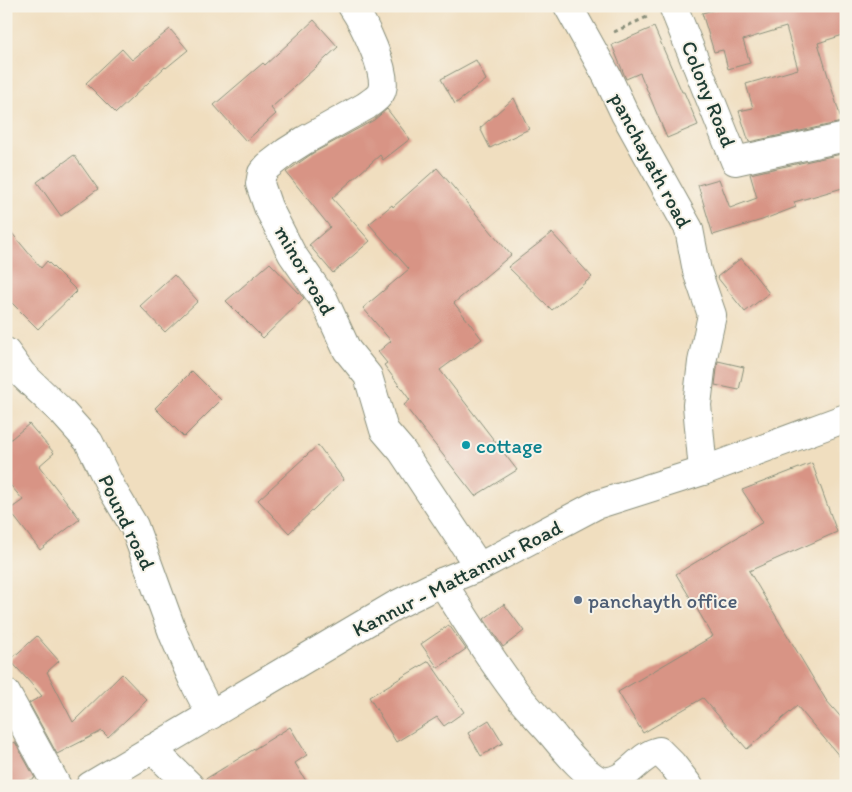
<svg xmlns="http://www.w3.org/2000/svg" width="852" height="792" font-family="Itim,sans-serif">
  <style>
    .building { fill: #d89485 }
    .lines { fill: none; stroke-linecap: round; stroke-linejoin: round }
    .minor-casing { stroke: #888e7a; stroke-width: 30 }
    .major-casing { stroke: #888e7a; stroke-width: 30 }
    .path { stroke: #888e7a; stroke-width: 3; stroke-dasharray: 4 4; stroke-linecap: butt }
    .minor { stroke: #fff; stroke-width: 28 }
    .major { stroke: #fff; stroke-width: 28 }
    .culture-dot { fill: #0f9aa8; stroke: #f7f3e8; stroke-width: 2 }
    .service-dot { fill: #5c6f8a; stroke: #f7f3e8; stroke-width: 2 }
    .labels { text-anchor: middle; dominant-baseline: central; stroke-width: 4; stroke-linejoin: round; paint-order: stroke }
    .street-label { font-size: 21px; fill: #1f3d34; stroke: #f7f3e8 }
    .culture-label { font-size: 21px; fill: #0d838f; stroke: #f7f3e8; text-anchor: start }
    .service-label { font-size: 21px; fill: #4e5e75; stroke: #f7f3e8; text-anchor: start }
  </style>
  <rect width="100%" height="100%" fill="#f7f3e8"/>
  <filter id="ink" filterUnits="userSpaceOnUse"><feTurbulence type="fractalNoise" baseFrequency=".02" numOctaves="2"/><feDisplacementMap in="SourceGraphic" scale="10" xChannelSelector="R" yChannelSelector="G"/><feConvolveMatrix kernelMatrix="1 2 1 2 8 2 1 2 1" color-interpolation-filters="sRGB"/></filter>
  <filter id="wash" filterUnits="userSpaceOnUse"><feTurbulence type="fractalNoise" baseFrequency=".0096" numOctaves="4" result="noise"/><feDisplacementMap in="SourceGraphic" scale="20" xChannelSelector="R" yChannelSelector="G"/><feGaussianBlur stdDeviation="1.12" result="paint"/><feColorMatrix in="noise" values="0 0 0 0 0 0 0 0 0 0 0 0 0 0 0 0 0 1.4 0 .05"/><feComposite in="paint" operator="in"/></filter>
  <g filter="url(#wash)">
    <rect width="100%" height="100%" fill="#f0debf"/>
    <g id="blocks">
      <g class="building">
        <polygon points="728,6 846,6 846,34 818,43 842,122 749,142 739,111 753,108 746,84 798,69 786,27 743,40 750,63 728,69 723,50 714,52 702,13"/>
        <polygon points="314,20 338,47 271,108 276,114 246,141 214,105 263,63 265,65"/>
        <polygon points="654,27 682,92 684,92 698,125 667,138 640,73 626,79 612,45"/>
        <polygon points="170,29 188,50 166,68 165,67 116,113 86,83 122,49 132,60"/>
        <polygon points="476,60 486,80 455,104 441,79"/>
        <polygon points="514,98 529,129 490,148 480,128"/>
        <polygon points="387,109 410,139 383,160 380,155 332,198 370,241 333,273 309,245 330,227 286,172 313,153 374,120"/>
        <polygon points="846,153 846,187 794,202 796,207 762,220 713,235 698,185 719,179 730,208 757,198 750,174"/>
        <polygon points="74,155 98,189 61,216 37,182"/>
        <polygon points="437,168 511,255 454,303 482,339 440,370 517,470 475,496 404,405 410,400 384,365 387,363 378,352 391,341 363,308 409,269 369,224 392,205 393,207"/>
        <polygon points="6,226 41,268 47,261 77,291 38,329 6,297"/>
        <polygon points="552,233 592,277 552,310 508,267"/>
        <polygon points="741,258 769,293 745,312 717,277"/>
        <polygon points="270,263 304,298 263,338 226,301"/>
        <polygon points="174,275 198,301 165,332 140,306"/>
        <polygon points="718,361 744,367 739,390 715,385"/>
        <polygon points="192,371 221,400 184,437 155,408"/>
        <polygon points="29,424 54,453 39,466 80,519 40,550 9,510 23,500 6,480 6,443"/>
        <polygon points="318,445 344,480 289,533 258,500"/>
        <polygon points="812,463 837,532 749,571 826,700 846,723 846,764 797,706 747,749 703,698 643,733 618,692 713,636 676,574 763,522 742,490"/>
        <polygon points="504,604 524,631 503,647 484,619"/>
        <polygon points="449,625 466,649 438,668 421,644"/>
        <polygon points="37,636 59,661 47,672 73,722 122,674 147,700 108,737 102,731 57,754 29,703 42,696 10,660"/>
        <polygon points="429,661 464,712 444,726 437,717 396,742 369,697"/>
        <polygon points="489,720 503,743 481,756 468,733"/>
        <polygon points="290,727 307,755 295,763 309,786 205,786 204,780"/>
        <polygon points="15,742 35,778 19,786 6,786 6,746"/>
      </g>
    </g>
  </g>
  <g filter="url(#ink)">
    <use href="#blocks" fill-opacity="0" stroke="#888e7a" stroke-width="1"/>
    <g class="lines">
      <defs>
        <g id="minor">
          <path d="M352,6C363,22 388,72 382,90C380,97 371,102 366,106L305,140L286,152L268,166L262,173L260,184L268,207L292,254L324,300L347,350L368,376L384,430L402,451L479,567"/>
          <polyline points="568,6 607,76 625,114 689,229 697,271 712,315 702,362 697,405 703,471"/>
          <polyline points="673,6 735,161 846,137"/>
          <polyline points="6,352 22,374 62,412 89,442 112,489 134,526 174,636 193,680 211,715"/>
          <path d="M442,582C465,619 489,657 516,693C528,709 543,723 556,739C565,750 590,780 603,781C626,784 638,755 659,751L672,764L689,786"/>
          <polyline points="6,693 57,786"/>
          <polyline points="152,749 190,786"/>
        </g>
        <polyline id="major" points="90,786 394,606 442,582 479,567 596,505 703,471 846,418"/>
      </defs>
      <use href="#minor" class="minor-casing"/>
      <use href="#major" class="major-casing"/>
      <polyline class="path" points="614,32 647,17"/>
      <use href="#minor" class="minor"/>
      <use href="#major" class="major"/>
    </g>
  </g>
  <circle class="culture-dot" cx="466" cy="445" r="5"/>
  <circle class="service-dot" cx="578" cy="600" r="5"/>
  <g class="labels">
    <g class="street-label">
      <text transform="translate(709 94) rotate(68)">Colony Road</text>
      <text transform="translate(651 160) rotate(62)">panchayath road</text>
      <text transform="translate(305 270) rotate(60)">minor road</text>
      <text transform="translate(127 522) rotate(64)">Pound road</text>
      <text transform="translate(457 578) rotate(-27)">Kannur - Mattannur Road</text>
    </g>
    <g class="culture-label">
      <text x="476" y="445">cottage</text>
    </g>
    <g class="service-label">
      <text x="588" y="600">panchayth office</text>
    </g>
  </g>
  <rect width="852" height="792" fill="none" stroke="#f7f3e8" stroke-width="25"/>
</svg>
